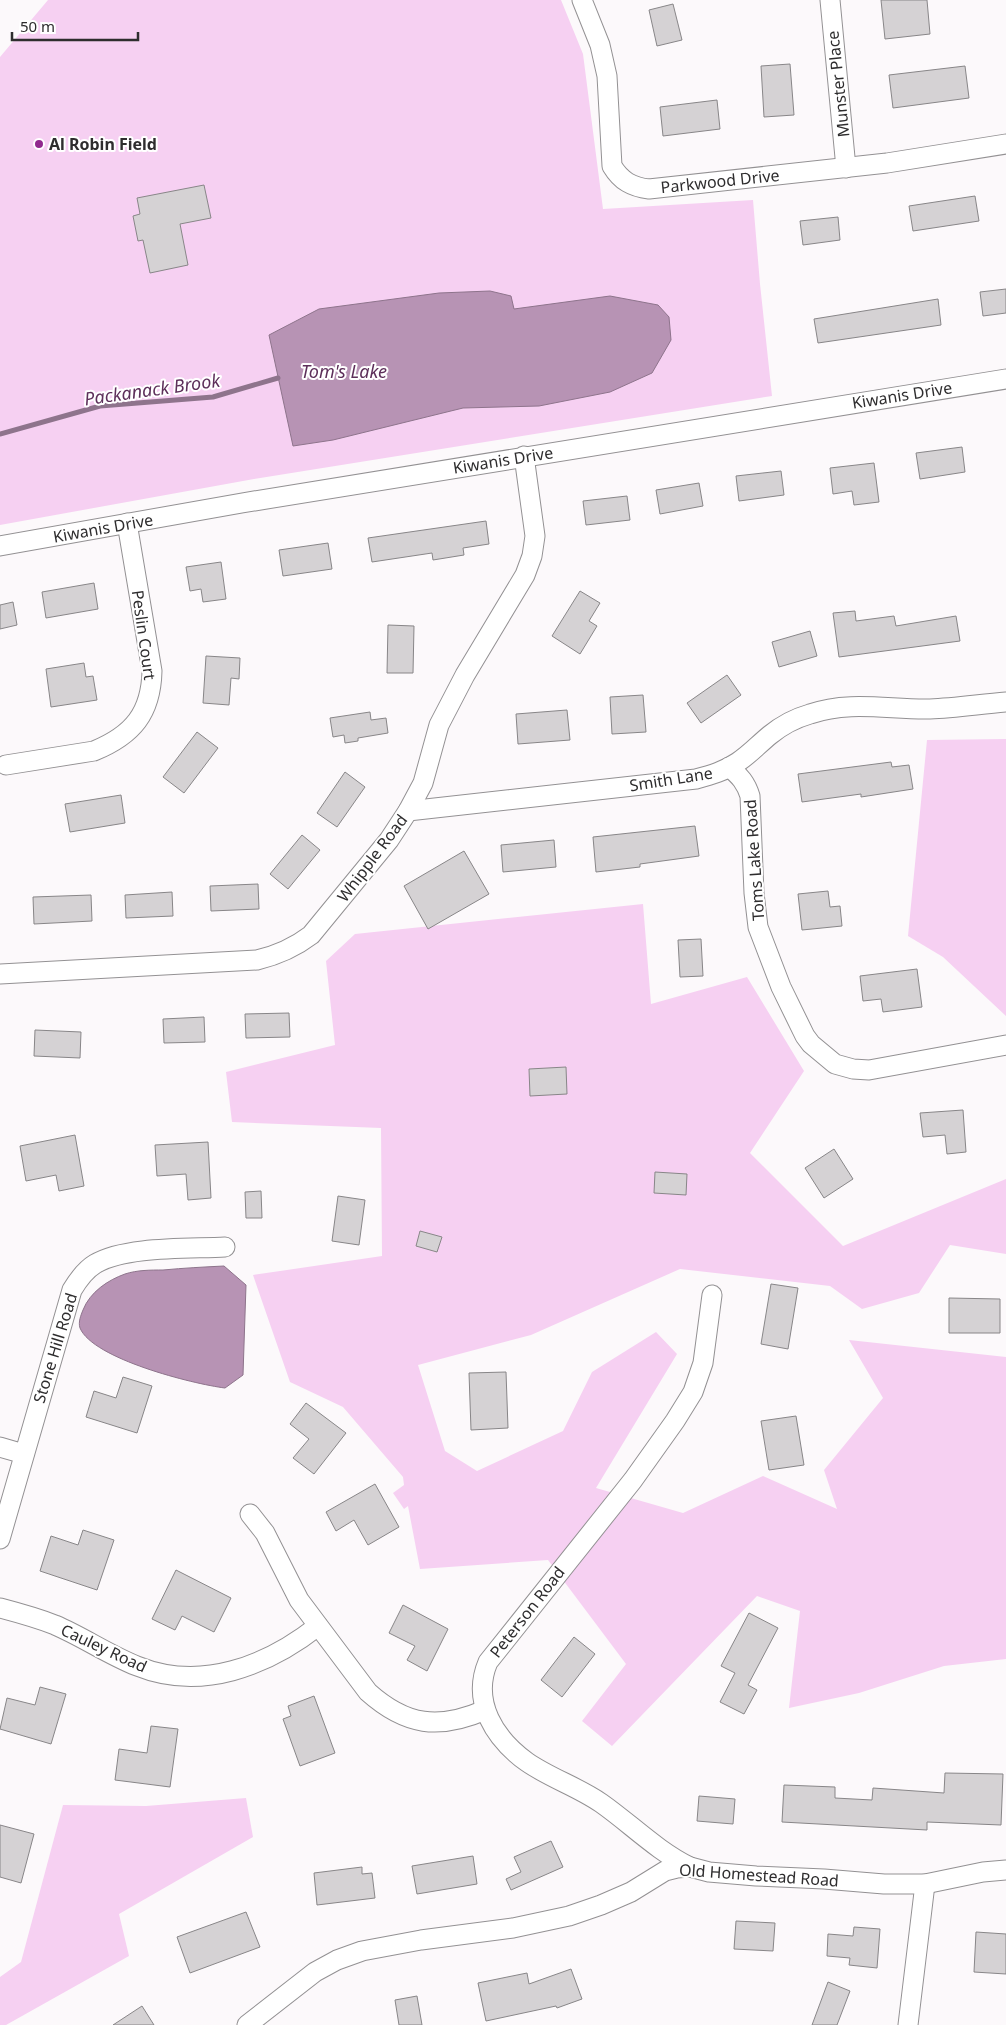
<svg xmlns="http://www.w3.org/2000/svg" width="1006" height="2025" font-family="'Noto Sans',sans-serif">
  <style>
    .green { fill: #f6d0f2 }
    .water { fill: #b793b4; stroke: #8e748c }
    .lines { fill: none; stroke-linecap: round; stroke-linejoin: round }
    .stream { stroke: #8e748c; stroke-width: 5 }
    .building { fill: #d5d2d4; stroke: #888688 }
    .minor-casing { stroke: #939193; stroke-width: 21 }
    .minor { stroke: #fff; stroke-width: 19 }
    .poi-dot { fill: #91298e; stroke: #fff; stroke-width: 2 }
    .labels { text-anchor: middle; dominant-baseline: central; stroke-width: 4; stroke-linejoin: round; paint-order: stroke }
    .street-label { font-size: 16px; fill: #2e2d2e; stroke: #fff }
    .poi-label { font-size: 16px; font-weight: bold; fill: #2e2d2e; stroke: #fff; text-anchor: start }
    .water-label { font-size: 18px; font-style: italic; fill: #5d2f5a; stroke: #fff }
  </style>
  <rect width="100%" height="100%" fill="#fcf9fb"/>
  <g class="green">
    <polygon points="48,0 561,0 583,54 603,209 753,200 760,284 772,396 254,479 0,525 0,57"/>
    <polygon points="1006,739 1006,1016 943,957 908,936 927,740"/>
    <polygon points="643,904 651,1004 747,977 804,1071 750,1153 843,1246 1006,1179 1006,1254 950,1245 919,1293 862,1309 830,1286 680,1269 531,1335 418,1365 445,1451 477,1471 563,1431 592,1372 656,1332 677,1354 596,1488 683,1513 763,1476 837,1509 824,1470 883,1398 849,1340 1006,1357 1006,1659 944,1666 859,1693 789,1708 800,1611 757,1596 612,1746 582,1721 626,1664 548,1560 420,1569 408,1506 404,1509 393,1493 404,1485 403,1477 343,1407 290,1382 253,1275 382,1256 381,1128 232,1122 226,1072 335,1045 326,961 355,934"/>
    <polygon points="246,1798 253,1837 119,1914 129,1956 6,2025 0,2025 0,1977 21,1962 63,1805 146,1806"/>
  </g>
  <g class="water">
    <polygon points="490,291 511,296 514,309 610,296 658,305 669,317 671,340 652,373 610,392 539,406 463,408 333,440 293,446 269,335 319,309 439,293"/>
    <path d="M224,1266L246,1285L243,1375L225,1388C193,1384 93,1359 80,1328C78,1322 81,1315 83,1310C90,1292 108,1280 125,1274C137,1270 151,1270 163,1270C184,1268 204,1267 224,1266Z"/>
  </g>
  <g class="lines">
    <polyline class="stream" points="0,434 100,406 213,397 278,378"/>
  </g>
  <g class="building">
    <polygon points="881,0 927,0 930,34 885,39"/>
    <polygon points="673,4 682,40 657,46 649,10"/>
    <polygon points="790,64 794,115 764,117 761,66"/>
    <polygon points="965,66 969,98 893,108 889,75"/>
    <polygon points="717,100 720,129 663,136 660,107"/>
    <polygon points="204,185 211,218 180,224 188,265 150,273 143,240 138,241 133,216 140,214 137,198"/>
    <polygon points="975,196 979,221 913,231 909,206"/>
    <polygon points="838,217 840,240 803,245 800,221"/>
    <polygon points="1006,289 1006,313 983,316 980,292"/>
    <polygon points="938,299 941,325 818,343 814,319"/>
    <polygon points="962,447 965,472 920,479 916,453"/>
    <polygon points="874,463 879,502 854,505 852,491 833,494 830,468"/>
    <polygon points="781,471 784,495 739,501 736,476"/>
    <polygon points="699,483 703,506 660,514 656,490"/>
    <polygon points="627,496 630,520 586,525 583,501"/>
    <polygon points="486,521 489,544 463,548 464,555 433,560 432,553 372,562 368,538"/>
    <polygon points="328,543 332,569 283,576 279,550"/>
    <polygon points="221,562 226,599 203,602 201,589 190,591 186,567"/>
    <polygon points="94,583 98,609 46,618 42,592"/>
    <polygon points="580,591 600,603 589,621 597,626 580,654 552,636"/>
    <polygon points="13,602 17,625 0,629 0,605"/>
    <polygon points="855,611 856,621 894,616 896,626 956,616 960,641 839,657 833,613"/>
    <polygon points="388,625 414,626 413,673 387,673"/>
    <polygon points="810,631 817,656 779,667 772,642"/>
    <polygon points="206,656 240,658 239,679 231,678 229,705 203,703"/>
    <polygon points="84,663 86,677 93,676 97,700 51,707 46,669"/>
    <polygon points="727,675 741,695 701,723 687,703"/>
    <polygon points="643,695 646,732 612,734 610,697"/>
    <polygon points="567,710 570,740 518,744 516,714"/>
    <polygon points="370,712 371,720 386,718 388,733 358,738 358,741 345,743 344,735 333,737 330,718"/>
    <polygon points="197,732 218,748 184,793 163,777"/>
    <polygon points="891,762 892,767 909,765 913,789 861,797 861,794 802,802 798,774"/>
    <polygon points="345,772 365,787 337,827 317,813"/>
    <polygon points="121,795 125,823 70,832 65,804"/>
    <polygon points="695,826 699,856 640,864 640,867 596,872 593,837"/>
    <polygon points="302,835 320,850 288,889 270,874"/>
    <polygon points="554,840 556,867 503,872 501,845"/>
    <polygon points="464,851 489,894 428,929 404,886"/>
    <polygon points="258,884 259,909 211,911 210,886"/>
    <polygon points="828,891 830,907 840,906 842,926 802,930 798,894"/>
    <polygon points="172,892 173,916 126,918 125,895"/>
    <polygon points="91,895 92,921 34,924 33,897"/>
    <polygon points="701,939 703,976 680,977 678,940"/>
    <polygon points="917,969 922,1007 883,1012 881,999 863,1001 860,976"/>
    <polygon points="289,1013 290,1037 246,1038 245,1014"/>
    <polygon points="204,1017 205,1042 164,1043 163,1019"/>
    <polygon points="35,1030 81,1032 80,1058 34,1056"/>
    <polygon points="566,1067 567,1094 530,1096 529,1069"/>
    <polygon points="963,1110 966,1152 947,1154 945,1135 923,1137 920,1113"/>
    <polygon points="75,1135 84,1186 59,1191 56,1175 26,1181 20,1146"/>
    <polygon points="208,1142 211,1198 188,1200 186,1174 157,1176 155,1145"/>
    <polygon points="834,1149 853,1179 824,1198 805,1168"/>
    <polygon points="655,1172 687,1174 686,1195 654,1193"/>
    <polygon points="261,1191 262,1218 246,1218 245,1192"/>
    <polygon points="338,1196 365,1200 359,1245 332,1241"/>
    <polygon points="420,1231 442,1237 437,1252 416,1246"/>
    <polygon points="771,1284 798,1288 788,1349 761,1344"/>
    <polygon points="949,1298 1000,1299 1000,1333 949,1333"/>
    <polygon points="506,1372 508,1428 471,1430 469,1373"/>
    <polygon points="123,1377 152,1386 137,1433 86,1417 94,1391 116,1398"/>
    <polygon points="306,1403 346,1433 314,1474 293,1458 309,1439 290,1424"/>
    <polygon points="796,1416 804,1465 769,1470 761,1421"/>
    <polygon points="375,1484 399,1527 368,1545 354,1520 336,1531 326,1512"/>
    <polygon points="83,1530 114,1540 97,1590 40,1571 51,1536 78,1545"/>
    <polygon points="176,1570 231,1598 214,1632 182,1616 175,1630 152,1619"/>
    <polygon points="403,1605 448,1629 427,1671 407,1660 415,1646 389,1633"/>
    <polygon points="749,1613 778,1628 748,1685 757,1690 744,1714 720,1702 735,1673 721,1666"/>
    <polygon points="574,1637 595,1654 562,1697 541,1680"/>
    <polygon points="40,1687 66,1694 51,1744 0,1729 7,1698 35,1705"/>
    <polygon points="314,1696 335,1753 300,1766 283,1719 291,1716 288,1706"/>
    <polygon points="151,1726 178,1729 170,1787 115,1780 119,1749 147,1753"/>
    <polygon points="945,1773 1003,1774 1001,1825 927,1822 927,1830 782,1822 784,1785 835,1787 835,1798 872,1800 873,1788 944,1793"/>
    <polygon points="699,1796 735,1799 733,1824 697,1821"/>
    <polygon points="0,1825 34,1834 21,1883 0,1877"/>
    <polygon points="551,1841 563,1867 511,1890 506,1879 521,1872 514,1857"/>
    <polygon points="473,1856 477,1884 417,1894 412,1866"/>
    <polygon points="362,1867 362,1874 372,1873 375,1898 317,1905 314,1873"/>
    <polygon points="246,1912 260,1947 190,1973 177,1937"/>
    <polygon points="736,1921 775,1923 773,1951 734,1949"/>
    <polygon points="854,1927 880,1929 877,1968 849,1965 850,1958 827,1956 828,1934 853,1936"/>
    <polygon points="976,1932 1006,1934 1006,1974 974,1972"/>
    <polygon points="571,1969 582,1999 557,2008 556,2006 486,2021 478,1983 527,1973 529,1984"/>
    <polygon points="828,1982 850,1991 837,2025 812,2025"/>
    <polygon points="417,1996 422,2025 399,2025 395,2000"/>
    <polygon points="142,2006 154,2025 113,2025"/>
  </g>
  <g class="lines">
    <defs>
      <g id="minor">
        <path d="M582,0L600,45L607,76L612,166C621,181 632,187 649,189L887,163L1006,144"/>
        <polyline points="830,0 846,168"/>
        <polyline points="0,546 242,503 1006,379"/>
        <path d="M6,765L94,751C133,735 151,713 152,671L127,523"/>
        <path d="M729,767C740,776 746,783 750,796L754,893L758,927L781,987L805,1036L811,1044L835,1064L853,1069L869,1070L1006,1045"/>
        <path d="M408,811L696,779C711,775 725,771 738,762C750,754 759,744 770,735C781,726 796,718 810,714C850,700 890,710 930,709C955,708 981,704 1006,702"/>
        <path d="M0,974L257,960C278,955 294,948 311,935L389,840L408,811L423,783L439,725L465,675L525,575L532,556L535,536L524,456"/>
        <polyline points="0,1447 24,1454"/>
        <path d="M250,1514L265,1533L299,1600L368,1692C406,1726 439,1730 485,1710"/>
        <path d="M0,1539L72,1290C78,1280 85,1270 95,1264C125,1246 189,1249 225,1247"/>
        <path d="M0,1608C19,1613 37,1618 55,1625C83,1637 109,1655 137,1666C201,1692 267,1666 318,1626"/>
        <path d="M690,1867C657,1851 631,1824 601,1803C578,1787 550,1778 527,1762C495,1739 471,1702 488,1662L633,1480L675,1421L693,1392L703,1363L712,1295"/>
        <polyline points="247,2025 315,1972 337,1960 362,1951 421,1940 513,1928 569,1916 601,1905 631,1892 665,1871 677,1868 690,1867 709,1872 756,1876 824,1879 884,1884 925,1884 983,1872 1006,1870"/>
        <polyline points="908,2025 925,1884"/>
      </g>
    </defs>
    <use href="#minor" class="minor-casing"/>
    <use href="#minor" class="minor"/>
  </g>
  <circle class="poi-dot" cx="39" cy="144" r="5"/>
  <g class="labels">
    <g class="street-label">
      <text transform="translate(838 84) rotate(-96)">Munster Place</text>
      <text transform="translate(720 181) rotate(-6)">Parkwood Drive</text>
      <text transform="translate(902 395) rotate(-9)">Kiwanis Drive</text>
      <text transform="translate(503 460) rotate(-9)">Kiwanis Drive</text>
      <text transform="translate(103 528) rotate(-10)">Kiwanis Drive</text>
      <text transform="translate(144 635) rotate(82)">Peslin Court</text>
      <text transform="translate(671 779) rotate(-9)">Smith Lane</text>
      <text transform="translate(372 858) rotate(-53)">Whipple Road</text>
      <text transform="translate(754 860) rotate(-94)">Toms Lake Road</text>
      <text transform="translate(55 1348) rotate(-73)">Stone Hill Road</text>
      <text transform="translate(527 1612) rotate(-52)">Peterson Road</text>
      <text transform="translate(104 1648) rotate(25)">Cauley Road</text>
      <text transform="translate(759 1875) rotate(4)">Old Homestead Road</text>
    </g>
    <g class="poi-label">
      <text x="49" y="144">Al Robin Field</text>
    </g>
    <g class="water-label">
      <text x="344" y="371">Tom's Lake</text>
      <text transform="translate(152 389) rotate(-8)">Packanack Brook</text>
    </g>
  </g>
  <path d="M12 32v8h126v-8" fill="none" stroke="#2e2d2e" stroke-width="2.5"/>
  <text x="20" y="32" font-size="15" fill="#2e2d2e" stroke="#ffffff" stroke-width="4" paint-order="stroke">50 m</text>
</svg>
